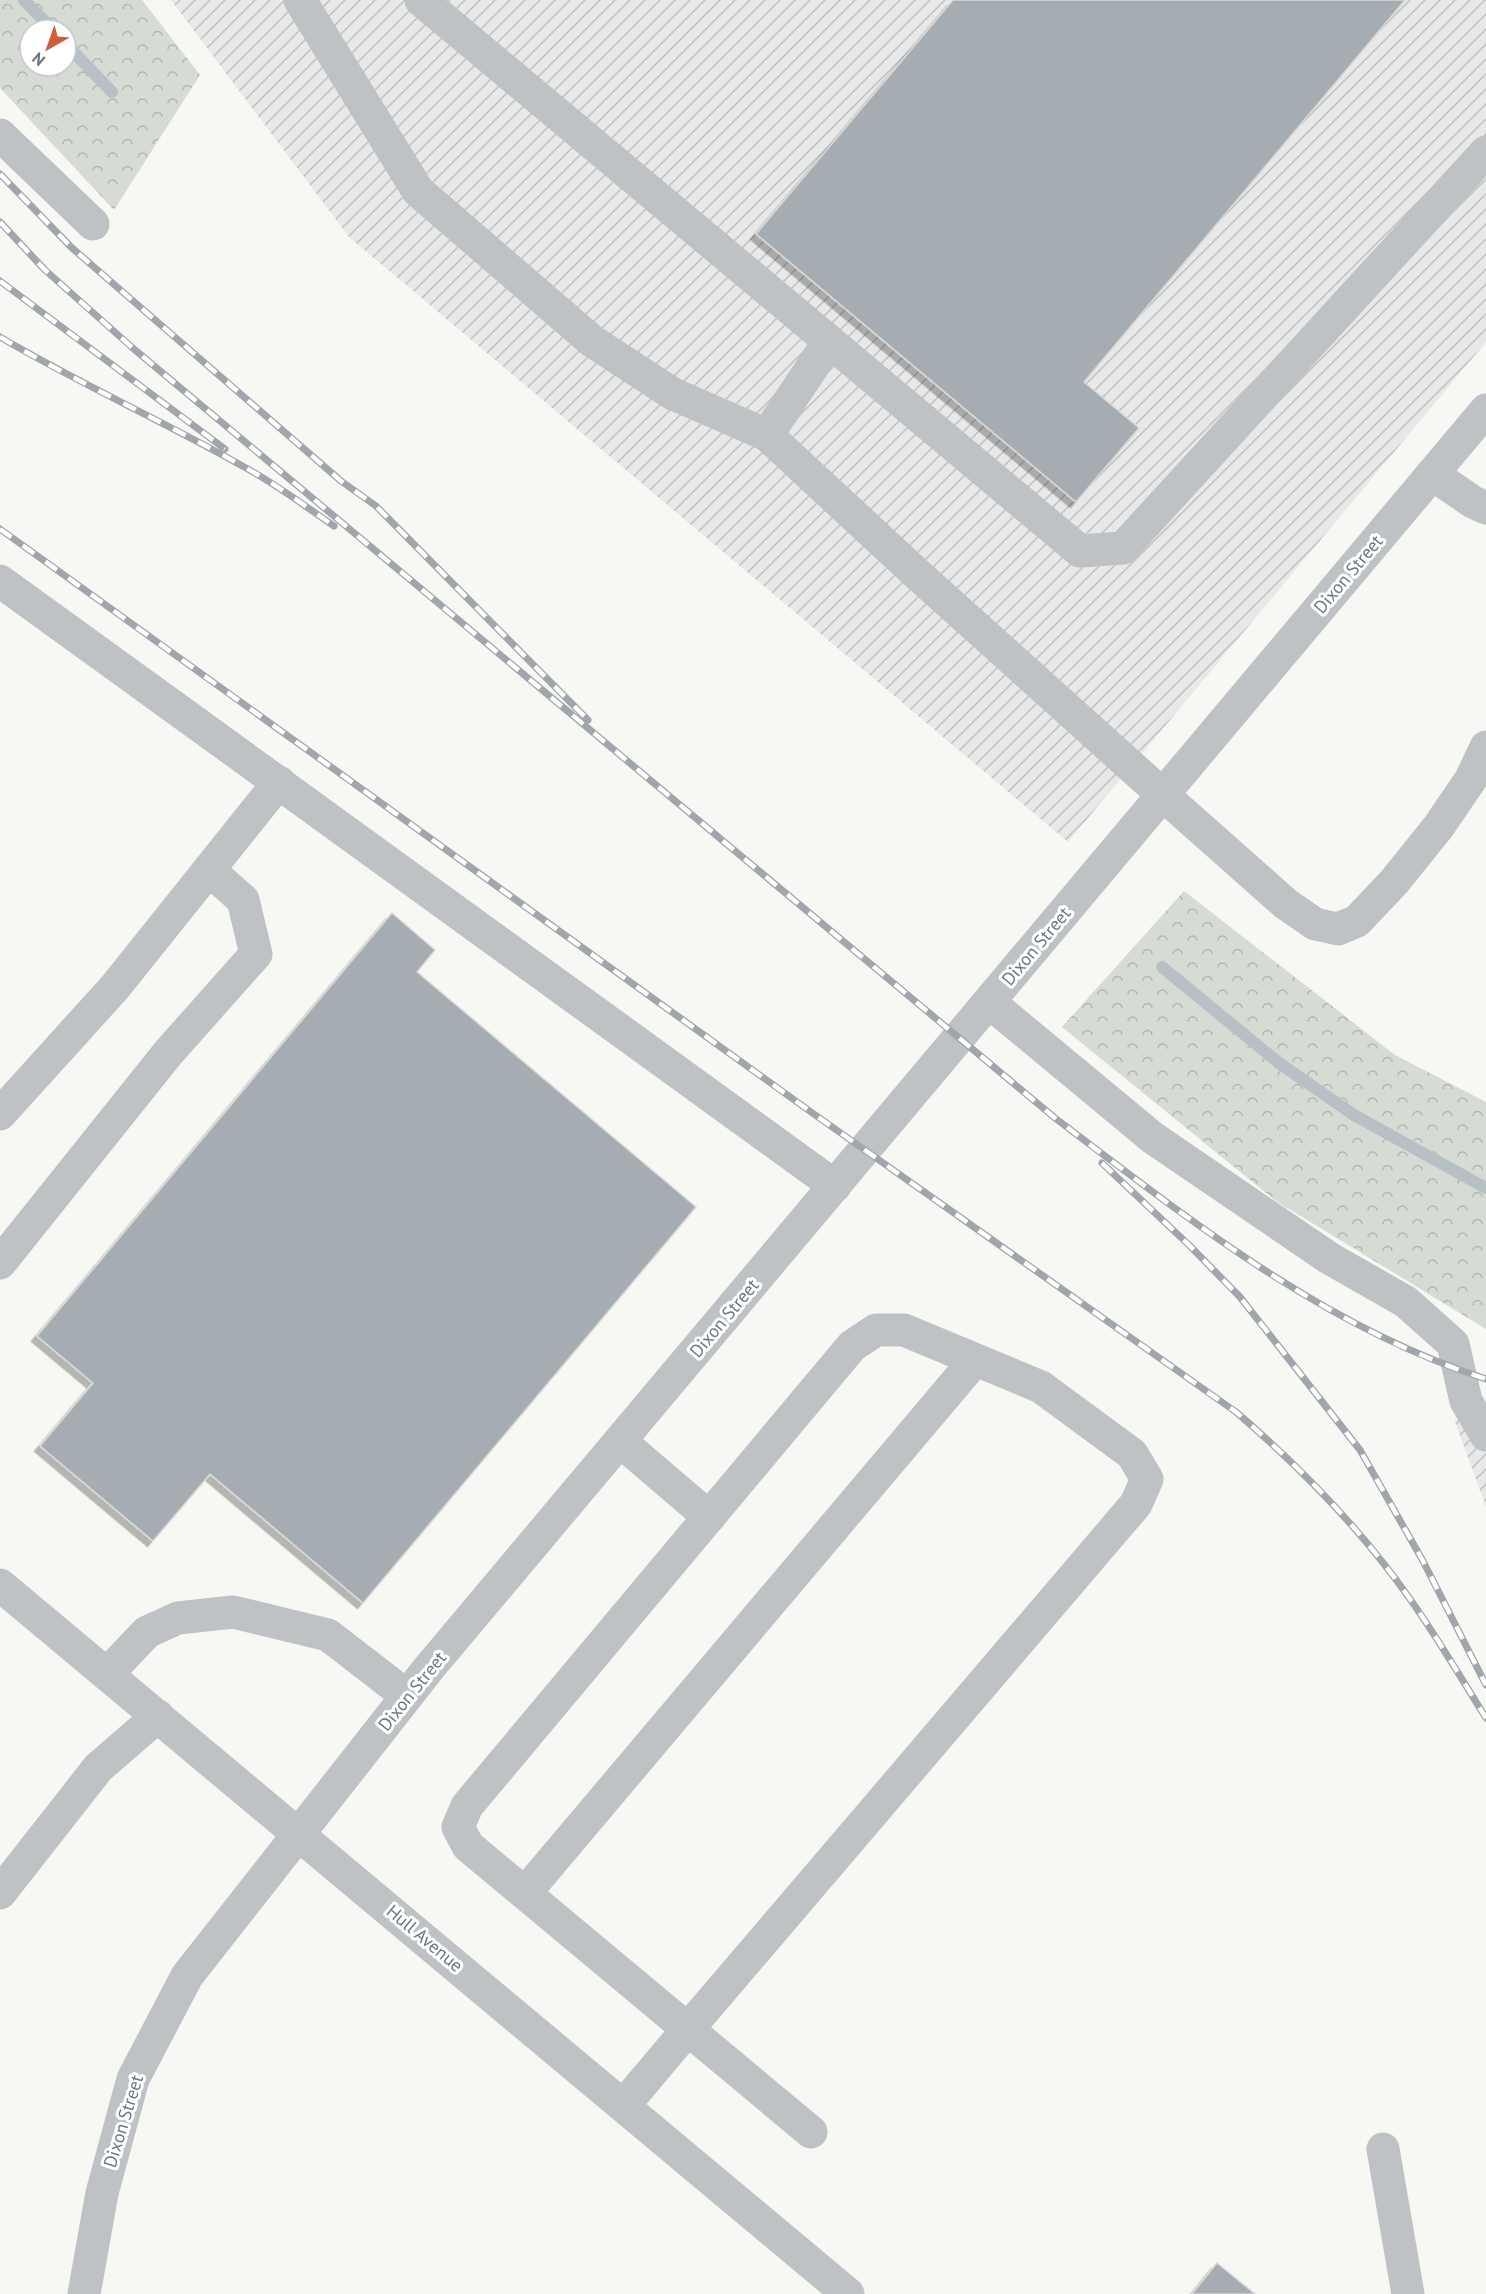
<svg xmlns="http://www.w3.org/2000/svg" width="1486" height="2294" font-family="'PT Sans',sans-serif">
  <style>
    .industrial { fill: url(#industrial-furrows) }
    .park { fill: url(#park-crowns); fill-rule: evenodd }
    .lines { fill: none; stroke-linecap: round; stroke-linejoin: round }
    .stream { stroke: #b7c1c5; stroke-width: 12 }
    .building { fill: #a6adb2; stroke: #d8d8d6; stroke-width: 1.5; filter: url(#shadow) }
    .minor { stroke: #bec2c5; stroke-width: 33 }
    .rail-casing { stroke: #a0a6ab; stroke-width: 7 }
    .rail { stroke: #fff; stroke-width: 4.5; stroke-dasharray: 14; stroke-linecap: butt }
    .labels { text-anchor: middle; dominant-baseline: central; stroke-width: 6; stroke-linejoin: round; paint-order: stroke }
    .street-label { font-size: 18px; fill: #697782; stroke: #fff }
  </style>
  <defs>
    <pattern id="industrial-furrows" width="10" height="10" patternUnits="userSpaceOnUse" patternTransform="scale(1.5)"><rect width="10" height="10" fill="#e7e8e7"/><path d="M-1 1l2-2M0 10L10 0M9 11l2-2" fill="none" stroke="#bfc1c1"/></pattern>
    <pattern id="park-crowns" width="20" height="18" patternUnits="userSpaceOnUse" patternTransform="scale(1.5)"><rect width="20" height="18" fill="#d6dbd4"/><path d="M2 6a3 3 0 1 1 6 0M12 15a3 3 0 1 1 6 0" fill="none" stroke="#b2b6b1"/></pattern>
    <filter id="shadow"><feDropShadow dx="-5.5" dy="5.5" stdDeviation="0" flood-color="#0004"/></filter>
  </defs>
  <rect width="100%" height="100%" fill="#f7f7f4"/>
  <g class="industrial">
    <polygon points="171,0 1486,0 1486,342 1068,842 349,237"/>
    <polygon points="1454,1419 1486,1428 1486,1507"/>
  </g>
  <g class="park">
    <path d="M0,0H142L200,75L114,210L0,88ZM30,30H66V66H30Z"/>
    <polygon points="1184,891 1395,1055 1486,1102 1486,1329 1276,1201 1062,1027"/>
  </g>
  <g class="lines">
    <g class="stream">
      <polyline points="24,0 53,30"/>
      <polyline points="66,44 112,92"/>
      <polyline points="1162,967 1279,1063 1354,1115 1486,1188"/>
    </g>
  </g>
  <g class="building">
    <polygon points="953,0 1405,0 1084,382 1139,428 1076,502 756,234"/>
    <polygon points="392,913 435,950 417,972 696,1207 363,1603 210,1474 153,1541 40,1446 93,1383 37,1336"/>
    <polygon points="1217,2263 1255,2294 1192,2294"/>
  </g>
  <g class="lines">
    <g class="minor">
      <polyline points="300,0 418,191 592,341 673,394 767,435 916,573 1163,795 1286,904 1315,924 1338,929 1357,921 1394,882 1439,826 1471,779 1486,747"/>
      <polyline points="421,0 1080,551 1123,548 1486,152"/>
      <polyline points="0,135 93,224"/>
      <polyline points="767,435 829,342"/>
      <polyline points="1432,474 1473,502 1486,508"/>
      <polyline points="0,581 835,1186"/>
      <polyline points="989,1002 1153,1138 1329,1258 1406,1302 1453,1344 1466,1401 1486,1435"/>
      <polyline points="0,1114 115,987 279,782"/>
      <polyline points="0,1263 168,1053 256,954 243,900 209,870"/>
      <polyline points="620,1441 709,1517"/>
      <polyline points="0,1585 848,2294"/>
      <polyline points="107,1674 147,1632 178,1618 233,1612 328,1635 407,1696"/>
      <polyline points="0,1893 98,1768 158,1716"/>
      <polyline points="525,1893 975,1360"/>
      <polyline points="624,2105 688,2029 1136,1504 1147,1479 1132,1454 1041,1387 904,1330 876,1330 852,1346 467,1806 458,1827 468,1846 811,2132"/>
      <polyline points="1383,2149 1408,2294"/>
      <polyline points="84,2294 102,2193 133,2079 187,1976 429,1668 1486,410"/>
    </g>
    <defs>
      <g id="rail">
        <polyline points="0,174 72,248 341,481 376,506 588,720"/>
        <path d="M0,222L45,270L135,350L1055,1118C1188,1219 1324,1327 1486,1379"/>
        <polyline points="0,281 225,449"/>
        <path d="M0,337C80,384 165,422 246,468C277,485 305,506 334,526"/>
        <path d="M0,529L811,1112L1236,1412C1300,1467 1361,1529 1410,1599C1437,1637 1461,1678 1486,1718"/>
        <polyline points="1102,1163 1189,1245 1240,1297 1360,1450 1423,1561 1486,1685"/>
      </g>
    </defs>
    <use href="#rail" class="rail-casing"/>
    <use href="#rail" class="rail"/>
  </g>
  <g class="labels">
    <g class="street-label">
      <text transform="translate(1348 574) rotate(-50)">Dixon Street</text>
      <text transform="translate(1036 946) rotate(-50)">Dixon Street</text>
      <text transform="translate(724 1318) rotate(-50)">Dixon Street</text>
      <text transform="translate(412 1691) rotate(-51)">Dixon Street</text>
      <text transform="translate(425 1938) rotate(40)">Hull Avenue</text>
      <text transform="translate(123 2121) rotate(-73)">Dixon Street</text>
    </g>
  </g>
  <g transform="translate(48 48) rotate(220)"><circle r="28" fill="#ffffff" stroke="#c3c9cd" stroke-width="1.5"/>
  <path d="M0-4.5L10 22L0 15L-10 22Z" fill="#d05d3b"/>
  <text y="-9" font-size="16" font-weight="bold" text-anchor="middle" fill="#697782">N</text>
  </g>
</svg>
